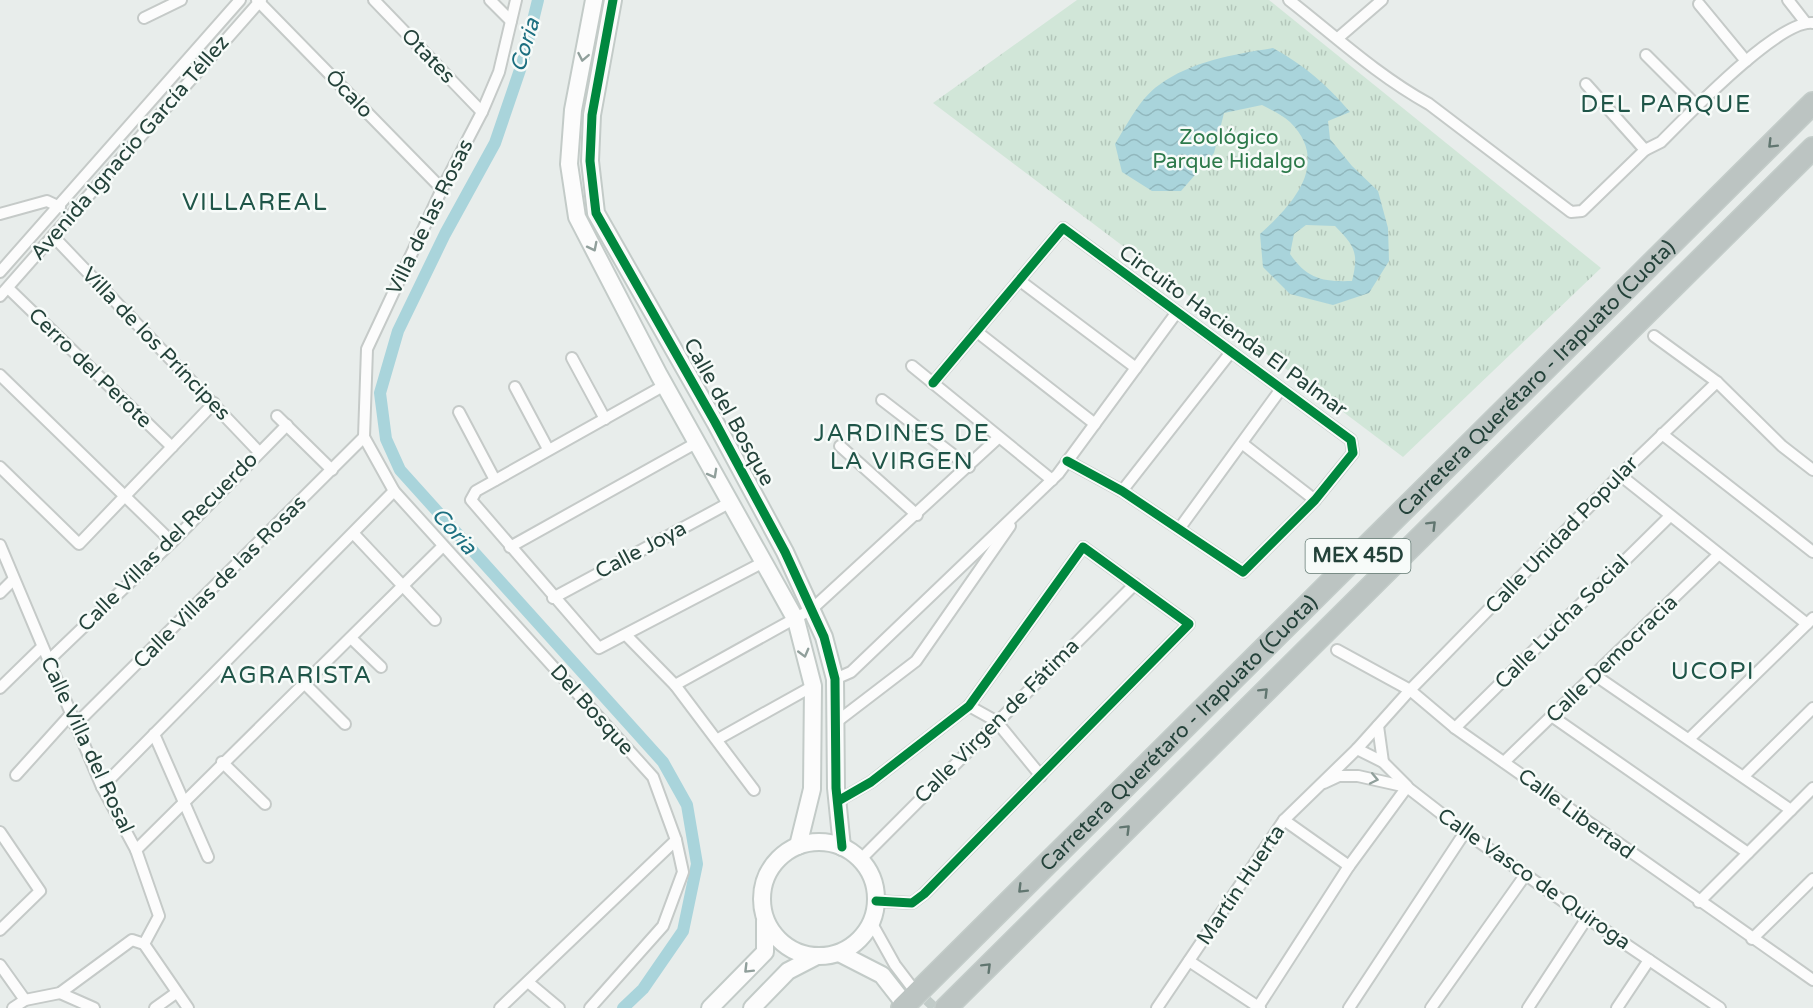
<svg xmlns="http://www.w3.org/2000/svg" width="1813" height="1008" font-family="'Varela Round',sans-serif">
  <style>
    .park { fill: url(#park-tufts) }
    .water { fill: url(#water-waves); fill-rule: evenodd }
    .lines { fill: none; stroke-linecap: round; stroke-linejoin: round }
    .canal { stroke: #a9d4db; stroke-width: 12 }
    .street-tunnel { stroke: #c1cbc8; stroke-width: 10; stroke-dasharray: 10 5; stroke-linecap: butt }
    .street-casing { stroke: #c5cac8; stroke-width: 14 }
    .secondary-casing { stroke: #c3cbc8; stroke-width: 20 }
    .highway-casing { stroke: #c3ccc9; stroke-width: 24 }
    .street { stroke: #fcfcfc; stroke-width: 10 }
    .secondary { stroke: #fcfcfc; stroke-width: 16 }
    .highway { stroke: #bcc4c2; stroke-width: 21 }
    .cycleway-casing { stroke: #f7fbf9; stroke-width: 13 }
    .cycleway { stroke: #00873e; stroke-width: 9 }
    .oneway { stroke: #909f9b }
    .oneway2 { stroke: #617670 }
    .labels { text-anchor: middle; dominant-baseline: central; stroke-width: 5; stroke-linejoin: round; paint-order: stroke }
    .shield { fill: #f7fbf9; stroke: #637a73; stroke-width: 1.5 }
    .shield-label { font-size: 20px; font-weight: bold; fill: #24423a }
    .street-label { font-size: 21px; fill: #24423a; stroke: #f7fbf9 }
    .park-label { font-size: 21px; fill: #2d7a4b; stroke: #f7fbf9 }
    .water-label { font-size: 22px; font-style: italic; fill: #1c6f80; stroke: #f7fbf9 }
    .quarter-label { font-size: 24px; letter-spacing: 1.5px; fill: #1f5548; stroke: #f7fbf9 }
  </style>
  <defs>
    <pattern id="park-tufts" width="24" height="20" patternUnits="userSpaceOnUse" patternTransform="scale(1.5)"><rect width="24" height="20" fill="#d1e6d8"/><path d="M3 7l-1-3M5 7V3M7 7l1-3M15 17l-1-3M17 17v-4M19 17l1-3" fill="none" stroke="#b3c6ba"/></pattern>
    <pattern id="water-waves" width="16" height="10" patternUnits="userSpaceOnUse" patternTransform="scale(1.5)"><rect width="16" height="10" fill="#a9d4db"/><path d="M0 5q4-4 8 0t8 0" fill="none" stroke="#91b7bd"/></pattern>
  </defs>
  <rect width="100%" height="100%" fill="#e8edeb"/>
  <polygon class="park" points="1077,0 1269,0 1601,268 1403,457 933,103"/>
  <path class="water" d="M1273,48C1304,65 1327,85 1350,112L1328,121L1330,139L1352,166L1378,191L1388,228L1389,261L1369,293L1333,305L1290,294L1263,267L1260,234C1293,204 1331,163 1290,122C1283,115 1271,110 1262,105L1224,113L1214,153L1181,191H1152L1122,172L1115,144C1127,125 1140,98 1159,85C1191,61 1235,54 1273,48ZM1306,225L1335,226C1355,246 1359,253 1352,281C1323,282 1307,279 1290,254L1294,234Z"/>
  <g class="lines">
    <polyline class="canal" points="538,0 523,61 495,143 445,234 398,331 380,393 386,439 400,470 663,762 687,805 697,864 683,931 643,989 623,1008"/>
    <polyline class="street-tunnel" points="916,990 935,1008"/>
    <defs>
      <g id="street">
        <polyline points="257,0 442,189"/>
        <polyline points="374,0 482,112"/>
        <polyline points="490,0 511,21"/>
        <path d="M1289,0C1335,36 1378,76 1429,104L1571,212L1582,211L1645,150L1661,142C1687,116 1779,19 1813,23"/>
        <polyline points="1788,0 1806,23"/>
        <polyline points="1699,4 1746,61"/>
        <polyline points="144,18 181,0"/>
        <polyline points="1338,38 1382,0"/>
        <polyline points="1646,55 1697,106"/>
        <polyline points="1586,84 1645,150"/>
        <polyline points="0,214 47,201 60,207"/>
        <polyline points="53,236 259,452"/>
        <polyline points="0,272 240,0"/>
        <polyline points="1019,280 1136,368"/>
        <polyline points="8,288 172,447"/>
        <polyline points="0,296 261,0"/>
        <polyline points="976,331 1095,424"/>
        <polyline points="1654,336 1717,382 1782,446 1813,470"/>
        <polyline points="572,358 605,419"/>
        <polyline points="912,366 1052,480"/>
        <polyline points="0,375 172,542"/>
        <polyline points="933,383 1063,228 1351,440 1353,453 1315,500 1243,572 1122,491 1067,461"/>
        <polyline points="665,385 476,491 471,500 599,648 762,563"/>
        <polyline points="515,387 548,449"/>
        <polyline points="882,400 969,467"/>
        <polyline points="459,412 495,480"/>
        <polyline points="277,416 332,470"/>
        <polyline points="1662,434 1813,552"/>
        <polyline points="364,437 394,491 653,777 676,840 683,872 663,926 590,1008"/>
        <polyline points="364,437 367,349 442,189 482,112 499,72 516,0"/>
        <polyline points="1243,444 1315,500"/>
        <polyline points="840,446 917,515"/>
        <polyline points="0,467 79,544 214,403"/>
        <polyline points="1620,475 1807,624"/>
        <polyline points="1122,491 1231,352"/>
        <polyline points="1179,529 1281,389"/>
        <polyline points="354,534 435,620"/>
        <polyline points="0,545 102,787 136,850 159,916 144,944"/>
        <polyline points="510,547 696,443"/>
        <polyline points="0,593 13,580"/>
        <polyline points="553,598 729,503"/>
        <polyline points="627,636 675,685 754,790"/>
        <polyline points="352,639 381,667"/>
        <polyline points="1337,650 1410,690 1455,728 1813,980"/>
        <polyline points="49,660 172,542 287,425"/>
        <polyline points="1596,676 1791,810"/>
        <polyline points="835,679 851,672 1058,474 1177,312"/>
        <polyline points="305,684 345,724"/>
        <polyline points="675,685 812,609 998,438"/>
        <polyline points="0,688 42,647"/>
        <polyline points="969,706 996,721 1041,776"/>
        <polyline points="1553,717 1748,853"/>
        <polyline points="835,723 916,661 1010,526"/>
        <polyline points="75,725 364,437"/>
        <polyline points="1378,726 1383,762"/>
        <polyline points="1455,728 1669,517"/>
        <polyline points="154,734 208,857"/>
        <polyline points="718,739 813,686"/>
        <polyline points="1689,739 1813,618"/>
        <polyline points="1357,749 1383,762 1407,786"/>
        <polyline points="222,762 265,804"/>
        <polyline points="1504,762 1718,555"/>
        <polyline points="16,775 71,714"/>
        <polyline points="1744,776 1813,708"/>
        <polyline points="1324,783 1339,776 1358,776 1407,787 1465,832 1587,918 1720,1008"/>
        <polyline points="102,787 394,491"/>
        <polyline points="838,801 871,782 969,706 1083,547 1189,624 924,894 912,903 876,901"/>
        <polyline points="1284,820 1349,866"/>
        <polyline points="0,832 40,891 0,930"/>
        <polyline points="136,850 442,547"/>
        <polyline points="860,860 1135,584"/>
        <polyline points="1699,902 1813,788"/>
        <polyline points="871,922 895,965 911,986"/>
        <polyline points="1752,939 1813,879"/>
        <polyline points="1189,961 1260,1008"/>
        <polyline points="0,965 25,1000"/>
        <polyline points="528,982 559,1008"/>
        <polyline points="60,993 94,1008"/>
        <polyline points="1258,1007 1349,866 1407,787"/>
        <polyline points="13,1008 25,1000 60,993 132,940 144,944 188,1008"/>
        <polyline points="155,1008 176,993"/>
        <polyline points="500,1008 676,840"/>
        <polyline points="1157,1008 1284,820 1357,749 1410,690 1620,475 1717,382"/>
        <polyline points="1349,1008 1465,832"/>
        <polyline points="1431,1008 1526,874"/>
        <polyline points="1528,1008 1587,918"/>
        <polyline points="1617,1008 1649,960"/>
      </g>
      <g id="secondary">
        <polyline points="594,0 573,110 569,164 577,217 659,375 796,620 813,686 812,789 798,846"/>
        <polyline points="613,0 592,115 590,161 596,213 715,422 785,552 824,637 835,679 836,788 842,847"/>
        <circle cx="819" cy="899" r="57"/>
        <polyline points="839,953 882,975 900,998"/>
        <polyline points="710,1008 765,952 765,921"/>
        <polyline points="752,1008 788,971 817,956"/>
      </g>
      <g id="highway">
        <path id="s1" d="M902,1008L1813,103"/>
        <polyline points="946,1008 1813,148"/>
      </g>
    </defs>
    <use href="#street" class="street-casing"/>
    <use href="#secondary" class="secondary-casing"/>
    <use href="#highway" class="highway-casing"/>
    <use href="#street" class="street"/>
    <use href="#secondary" class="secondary"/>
    <use href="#highway" class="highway"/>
    <defs>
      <g id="cycleway">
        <polyline points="613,0 592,115 590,161 596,213 715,422 785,552 824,637 835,679 836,788 842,847"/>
        <polyline points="933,383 1063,228 1351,440 1353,453 1315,500 1243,572 1122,491 1067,461"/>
        <polyline points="838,801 871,782 969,706 1083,547 1189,624 924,894 912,903 876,901"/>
      </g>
    </defs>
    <use href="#cycleway" class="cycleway-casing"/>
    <use href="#cycleway" class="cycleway"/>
  </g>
  <defs><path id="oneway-chevron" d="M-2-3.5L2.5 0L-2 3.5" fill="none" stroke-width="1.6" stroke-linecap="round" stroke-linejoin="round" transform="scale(1.5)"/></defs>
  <g class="oneway">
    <use href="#oneway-chevron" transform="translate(583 57) rotate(101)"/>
    <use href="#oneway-chevron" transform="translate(593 247) rotate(63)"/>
    <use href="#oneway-chevron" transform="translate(713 474) rotate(61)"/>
    <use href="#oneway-chevron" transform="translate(804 653) rotate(75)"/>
    <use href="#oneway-chevron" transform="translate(1374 779) rotate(12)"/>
    <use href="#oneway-chevron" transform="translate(748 969) rotate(135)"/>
  </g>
  <g class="oneway2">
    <use href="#oneway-chevron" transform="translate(1772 144) rotate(135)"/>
    <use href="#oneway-chevron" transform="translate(1432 525) rotate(-45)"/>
    <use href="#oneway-chevron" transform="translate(1264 692) rotate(-45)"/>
    <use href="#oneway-chevron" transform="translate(1126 829) rotate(-45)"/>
    <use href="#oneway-chevron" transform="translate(1022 889) rotate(135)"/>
    <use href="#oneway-chevron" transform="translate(987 967) rotate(-45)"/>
  </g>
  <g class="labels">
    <rect class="shield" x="1305.5" y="539" width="105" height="34" rx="4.5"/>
    <g class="shield-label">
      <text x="1358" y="556">MEX 45D</text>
    </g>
    <g class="street-label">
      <text transform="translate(428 56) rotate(46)">Otates</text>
      <text transform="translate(349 94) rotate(46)">Ócalo</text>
      <text transform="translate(130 148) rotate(-49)">Avenida Ignacio García Téllez</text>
      <text transform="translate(430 217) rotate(-64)">Villa de las Rosas</text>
      <text transform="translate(1233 331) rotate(36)">Circuito Hacienda El Palmar</text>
      <text transform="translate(156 344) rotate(46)">Villa de los Príncipes</text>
      <text transform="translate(90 368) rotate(44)">Cerro del Perote</text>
      <text stroke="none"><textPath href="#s1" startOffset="894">Carretera Querétaro - Irapuato (Cuota)</textPath></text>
      <text transform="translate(729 412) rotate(61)">Calle del Bosque</text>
      <text transform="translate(1562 535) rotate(-46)">Calle Unidad Popular</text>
      <text transform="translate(168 542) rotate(-45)">Calle Villas del Recuerdo</text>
      <text transform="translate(641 550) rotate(-28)">Calle Joya</text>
      <text transform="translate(220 582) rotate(-45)">Calle Villas de las Rosas</text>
      <text transform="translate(1562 622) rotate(-45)">Calle Lucha Social</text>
      <text transform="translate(1612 659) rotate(-44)">Calle Democracia</text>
      <text transform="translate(592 710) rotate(48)">Del Bosque</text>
      <text transform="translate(997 721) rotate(-45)">Calle Virgen de Fátima</text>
      <text stroke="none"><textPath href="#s1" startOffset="390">Carretera Querétaro - Irapuato (Cuota)</textPath></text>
      <text transform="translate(87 745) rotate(65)">Calle Villa del Rosal</text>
      <text transform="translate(1576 814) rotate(36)">Calle Libertad</text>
      <text transform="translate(1534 879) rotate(35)">Calle Vasco de Quiroga</text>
      <text transform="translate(1241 885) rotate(-56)">Martín Huerta</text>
    </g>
    <g class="park-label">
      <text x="1229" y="137">Zoológico<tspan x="1229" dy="24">Parque Hidalgo</tspan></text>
    </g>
    <g class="water-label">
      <text transform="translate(525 45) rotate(-73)">Coria</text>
      <text transform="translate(454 531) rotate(48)">Coria</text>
    </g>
    <g class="quarter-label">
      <text x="1666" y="104">DEL PARQUE</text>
      <text x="255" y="202">VILLAREAL</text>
      <text x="902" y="433">JARDINES DE<tspan x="902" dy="28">LA VIRGEN</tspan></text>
      <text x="1713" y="671">UCOPI</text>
      <text x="296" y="675">AGRARISTA</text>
    </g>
  </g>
</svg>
